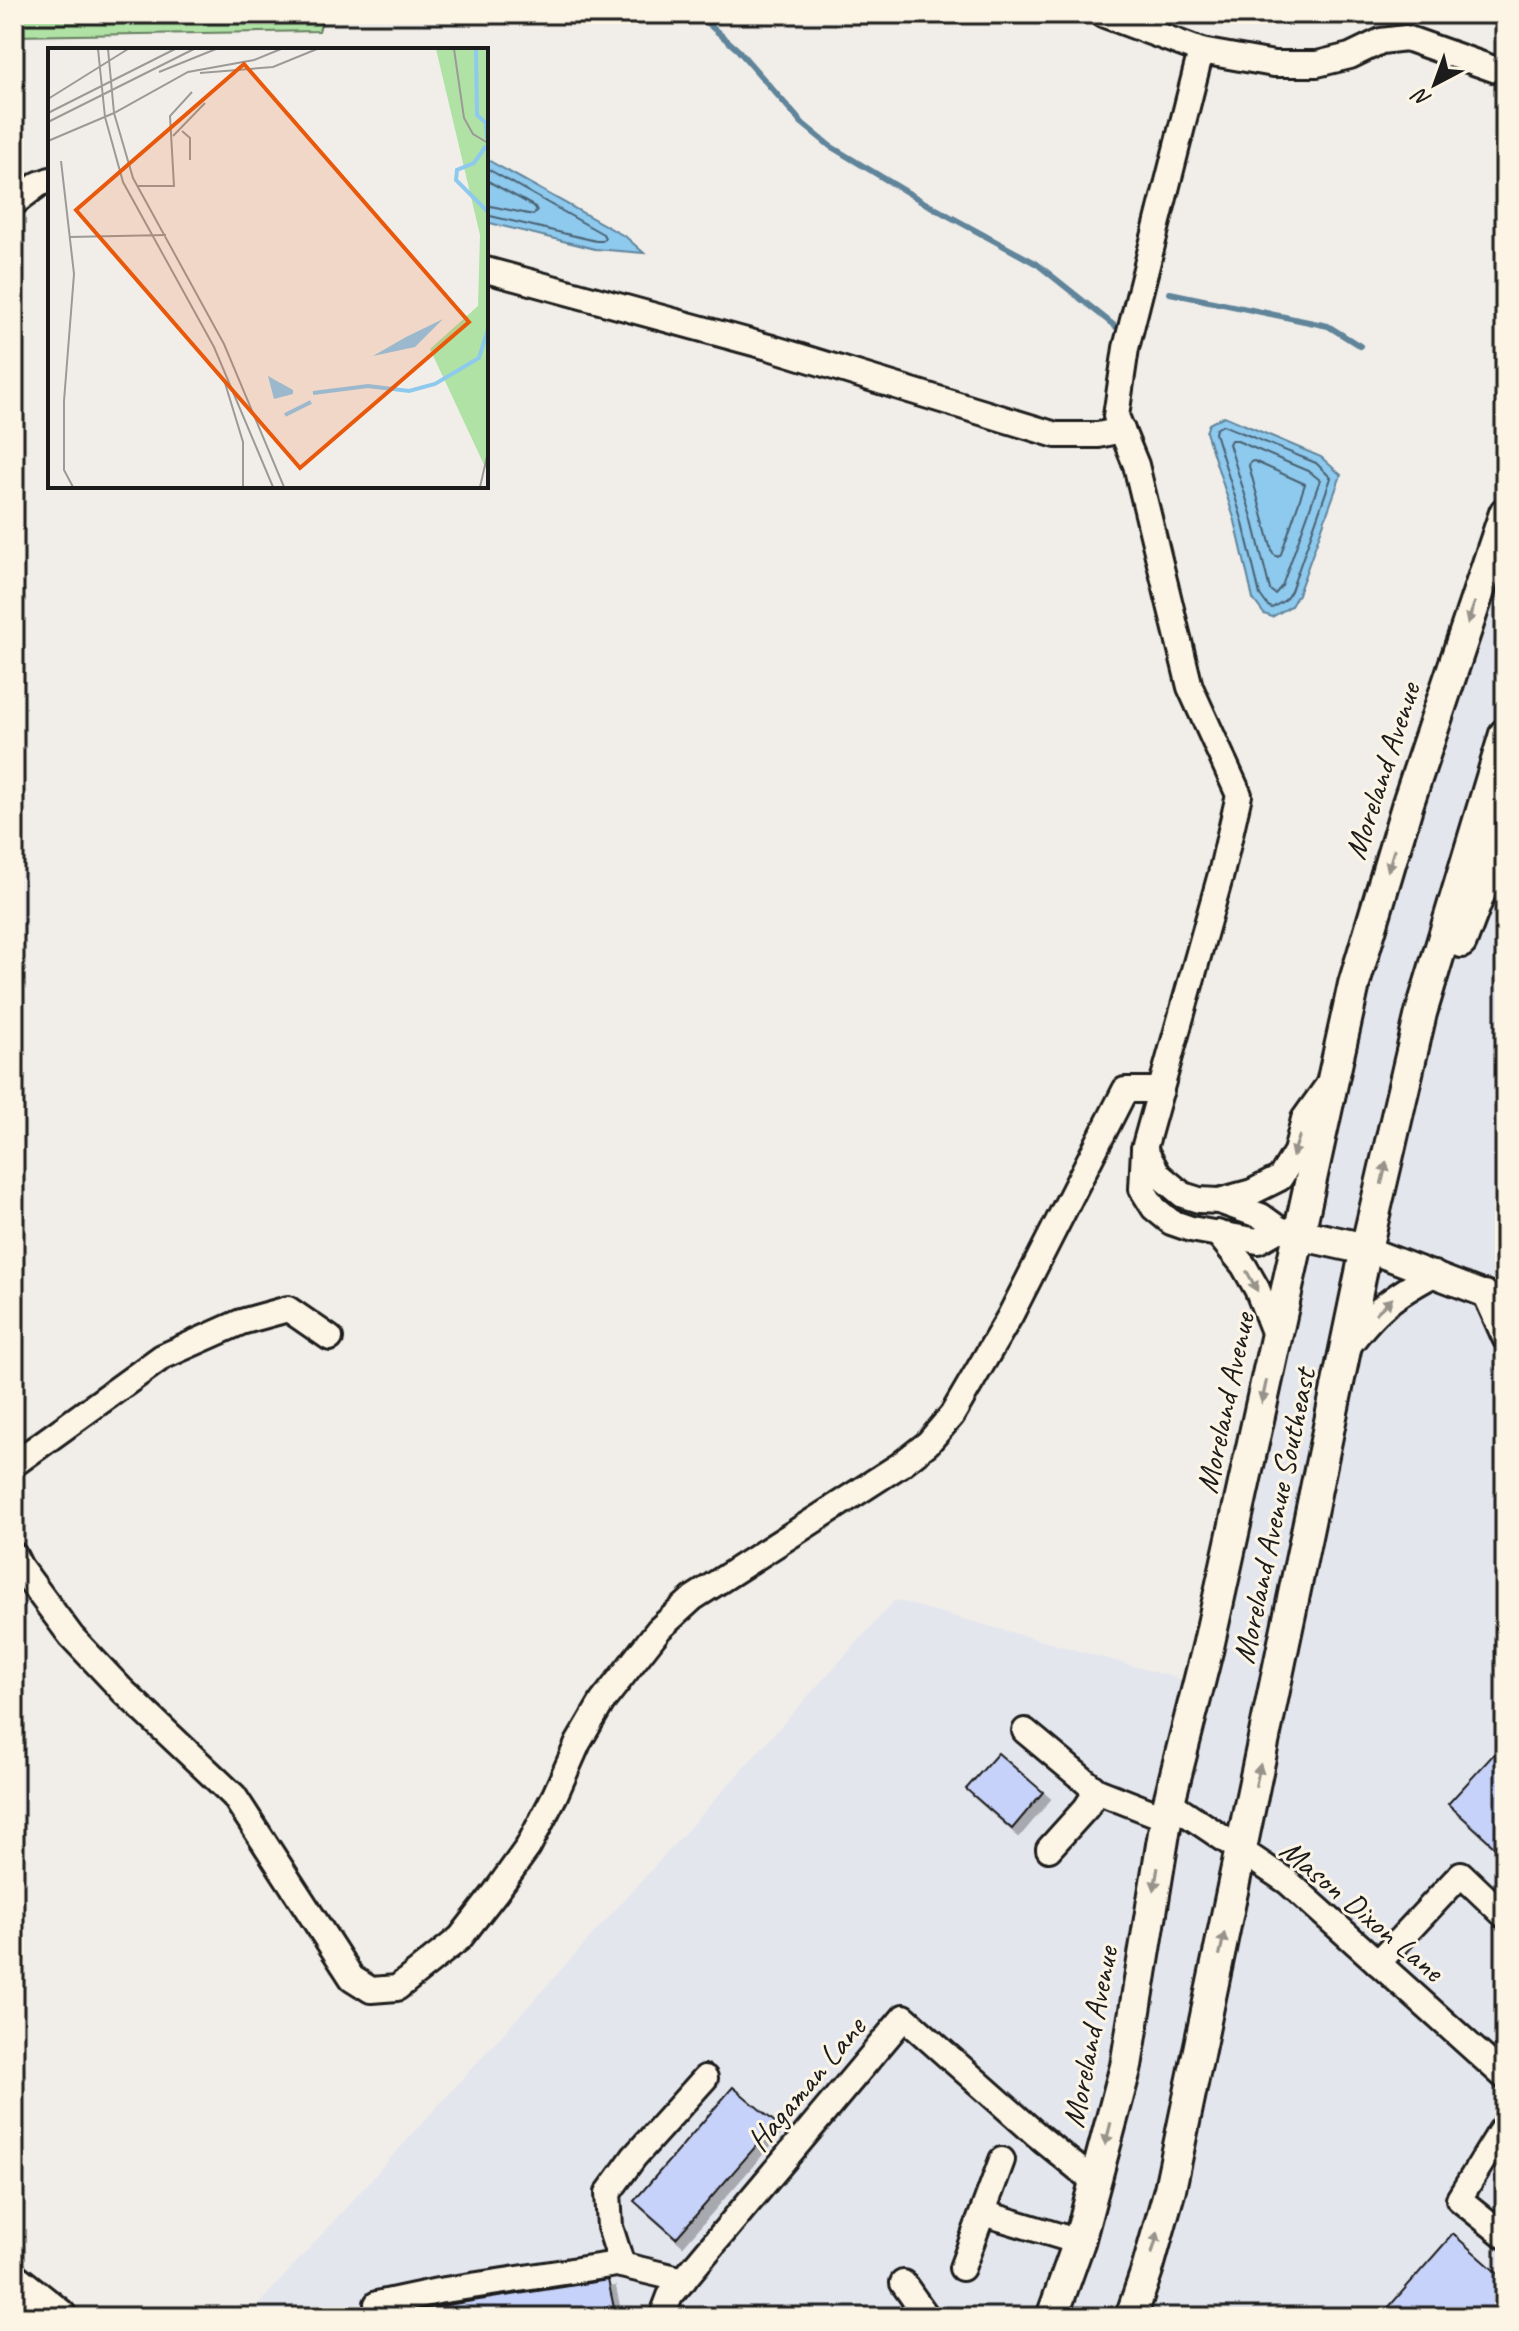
<svg xmlns="http://www.w3.org/2000/svg" width="1519" height="2331" font-family="Caveat,sans-serif">
  <style>
    .built { fill: #e4e6ee }
    .green { fill: #afe2a4; stroke: #667f60; stroke-width: 2 }
    .water { fill: #8ec9ee; stroke: #60849a; stroke-width: 2 }
    .lines { fill: none; stroke-linecap: round; stroke-linejoin: round }
    .shore { stroke: #4a6170; stroke-width: 2 }
    .stream { stroke: #60849a; stroke-width: 6 }
    .building { fill: #c6d2f9; stroke: #1c1c1c; stroke-width: 2; filter: url(#shadow) }
    .minor-casing { stroke: #1c1c1c; stroke-width: 30 }
    .major-casing { stroke: #1c1c1c; stroke-width: 36 }
    .highway-casing { stroke: #1c1c1c; stroke-width: 42 }
    .minor { stroke: #fcf5e5; stroke-width: 24 }
    .major { stroke: #fcf5e5; stroke-width: 30 }
    .highway { stroke: #fcf5e5; stroke-width: 36 }
    .oneway { fill: #97938b }
    .labels { text-anchor: middle; dominant-baseline: central; stroke-width: 6; stroke-linejoin: round; paint-order: stroke }
    .street-label { font-size: 32px; fill: #1c1c1c; stroke: #fcf5e5 }
    .inset-river { fill: none; stroke: #8ec9ee; stroke-width: 4 }
    .inset-road { fill: none; stroke: #9c9a97; stroke-width: 2 }
    .view { fill: #e8590c; fill-opacity: 0.15; stroke: #e8590c; stroke-width: 4 }
    .inset-edge { fill: none; stroke: #1c1c1c; stroke-width: 4 }
  </style>
  <defs>
    <filter id="shadow"><feDropShadow dx="7" dy="7" stdDeviation="0" flood-color="#0004"/></filter>
  </defs>
  <rect width="100%" height="100%" fill="#f1eee9"/>
  <filter id="ink" filterUnits="userSpaceOnUse"><feTurbulence type="fractalNoise" baseFrequency=".0125" numOctaves="2"/><feDisplacementMap in="SourceGraphic" scale="16" xChannelSelector="R" yChannelSelector="G"/><feConvolveMatrix kernelMatrix="1 2 1 2 8 2 1 2 1" color-interpolation-filters="sRGB"/></filter>
  <g filter="url(#ink)">
    <polygon class="built" points="1505,574 1505,2317 247,2317 895,1600 1195,1683 1285,1255 1407,839"/>
    <polygon class="green" points="14,14 324,14 319,31 14,36"/>
    <g class="water">
      <polygon points="486,159 626,237 644,253 595,249 486,222"/>
      <polygon points="1224,416 1321,457 1341,475 1298,594 1291,606 1272,617 1264,614 1253,599 1235,521 1206,432 1209,424"/>
    </g>
    <g class="lines">
      <g class="shore">
        <polyline points="486,168 603,234 605,238 602,241 596,241 486,215"/>
        <polyline points="486,180 535,207 537,211 533,215 486,205"/>
        <polygon points="1223,425 1316,463 1331,478 1291,591 1285,600 1272,608 1268,606 1260,595 1242,519 1215,433 1216,429"/>
        <polygon points="1231,440 1235,440 1310,472 1320,480 1282,586 1275,594 1270,590 1252,517 1229,444"/>
        <polygon points="1254,461 1305,484 1281,554 1278,557 1273,554 1249,466 1250,462"/>
      </g>
      <g class="stream">
        <polyline points="697,14 738,50 802,123 830,146 925,203 1037,264 1116,327"/>
        <polyline points="1170,293 1328,326 1360,346"/>
      </g>
    </g>
    <g class="building">
      <polygon points="1505,1742 1505,1856 1448,1804"/>
      <polygon points="998,1753 1043,1792 1012,1829 966,1789"/>
      <polygon points="733,2087 776,2123 676,2238 634,2201"/>
      <polygon points="1453,2234 1505,2280 1505,2301 1491,2317 1380,2317"/>
      <polygon points="608,2280 616,2317 415,2317 414,2311 441,2306"/>
    </g>
    <g class="lines">
      <defs>
        <g id="minor">
          <polyline points="1102,14 1201,51 1274,64 1317,64 1350,56 1381,41 1406,38 1505,73"/>
          <polyline points="1201,51 1126,348 1116,416 1136,465 1190,687 1239,795 1221,874 1144,1149 1159,1175 1183,1195 1199,1200 1219,1201 1261,1216 1279,1229 1298,1234"/>
          <polyline points="14,203 39,184 50,180"/>
          <polyline points="486,270 772,348 1056,435 1098,435 1122,430"/>
          <polyline points="1144,1149 1142,1189 1154,1208 1171,1222 1191,1229 1258,1241 1279,1229"/>
          <polyline points="1219,1201 1252,1192 1280,1178 1296,1152 1304,1119 1329,1084"/>
          <polyline points="1217,1233 1244,1266 1257,1289 1276,1337"/>
          <polyline points="1366,1249 1505,1302"/>
          <polyline points="1485,1293 1505,1338"/>
          <path d="M1346,1349C1375,1310 1391,1297 1434,1274"/>
          <polyline points="14,1464 162,1357 241,1322 288,1309 330,1338"/>
          <polyline points="14,1555 20,1567 71,1636 123,1691 234,1796 352,1978 371,1990 397,1988 460,1938 495,1893 528,1847 555,1795 578,1743 602,1702 659,1629 693,1598 900,1465 928,1443 952,1415 1010,1316 1125,1090 1161,1090"/>
          <polyline points="1025,1731 1097,1791 1166,1818"/>
          <polyline points="1169,1802 1288,1882 1505,2077"/>
          <polyline points="1049,1849 1086,1808 1097,1791"/>
          <polyline points="1378,1963 1461,1874 1505,1916"/>
          <polyline points="1505,2124 1459,2199 1505,2236"/>
          <polyline points="983,2213 1079,2242"/>
          <polyline points="622,2265 610,2227 608,2193 634,2157 705,2078"/>
          <polyline points="962,2268 1002,2160"/>
          <polyline points="903,2283 927,2317"/>
          <polyline points="377,2304 438,2291 617,2264 684,2280"/>
          <polyline points="662,2317 670,2296 904,2017 1037,2135 1096,2183"/>
        </g>
        <g id="major">
          <polyline points="1461,942 1505,826"/>
          <polyline points="1298,1234 1366,1249"/>
          <polyline points="1052,2317 1079,2242 1126,2066 1169,1802 1208,1647 1354,984 1408,803 1505,513"/>
          <polyline points="1131,2317 1148,2267 1170,2189 1366,1249 1421,1013 1505,734"/>
        </g>
        <polyline id="highway" points="14,2282 58,2317"/>
      </defs>
      <use href="#minor" class="minor-casing"/>
      <use href="#major" class="major-casing"/>
      <use href="#highway" class="highway-casing"/>
      <use href="#minor" class="minor"/>
      <use href="#major" class="major"/>
      <use href="#highway" class="highway"/>
    </g>
    <defs><path id="oneway-solid" d="M-6-.8H1V-3.2L6.5 0L1 3.2V.8H-6Z" transform="scale(2)"/></defs>
    <g class="oneway">
      <use href="#oneway-solid" transform="translate(1471 613) rotate(109)"/>
      <use href="#oneway-solid" transform="translate(1391 860) rotate(106)"/>
      <use href="#oneway-solid" transform="translate(1296 1146) rotate(109)"/>
      <use href="#oneway-solid" transform="translate(1384 1173) rotate(-77)"/>
      <use href="#oneway-solid" transform="translate(1252 1281) rotate(62)"/>
      <use href="#oneway-solid" transform="translate(1384 1306) rotate(-42)"/>
      <use href="#oneway-solid" transform="translate(1264 1392) rotate(102)"/>
      <use href="#oneway-solid" transform="translate(1258 1775) rotate(-78)"/>
      <use href="#oneway-solid" transform="translate(1156 1879) rotate(99)"/>
      <use href="#oneway-solid" transform="translate(1222 1944) rotate(-78)"/>
      <use href="#oneway-solid" transform="translate(1108 2134) rotate(104)"/>
      <use href="#oneway-solid" transform="translate(1155 2243) rotate(-74)"/>
    </g>
  </g>
  <g class="labels">
    <g class="street-label">
      <text transform="translate(1382 771) rotate(-72)">Moreland Avenue</text>
      <text transform="translate(1225 1403) rotate(-78)">Moreland Avenue</text>
      <text transform="translate(1274 1516) rotate(-78)">Moreland Avenue Southeast</text>
      <text transform="translate(1362 1910) rotate(40)">Mason Dixon Lane</text>
      <text transform="translate(1090 2037) rotate(-79)">Moreland Avenue</text>
      <text transform="translate(806 2084) rotate(-50)">Hagaman Lane</text>
    </g>
  </g>
  <g transform="translate(48 48)">
    <rect width="440" height="440" fill="#f1eee9"/>
    <path d="M388,1H440L439,423L382,301L430,258L432,187Z" fill="#afe2a4"/>
    <path d="M395,271L367,299L325,308L358,289ZM220,328L245,342V346L226,351Z" fill="#8ec9ee"/>
    <path class="inset-river" d="M428,1L429,67L438,75L439,91M438,98L426,115L409,122L408,132L440,164M265,345L320,338L361,343L387,336L431,310L440,281M237,367L263,354"/>
    <path class="inset-road" d="M50,1L57,69M60,1L66,65M406,1L416,70L425,86L440,95M111,24L168,1M152,25L225,19L269,1M0,51L80,1M0,65L127,1M66,65L85,130L176,296L236,439M57,69L75,134L166,299L225,439M0,74L146,1M134,83L142,90V112M125,88L157,55M0,93L66,65L140,24L206,12L233,1M13,113L26,226L16,353V422L25,439M90,138H126L122,68L144,44M21,189L118,187M177,335L195,394V439M432,439L440,404"/>
    <path class="view" d="M196,16L421,274L252,420L28,162Z"/>
    <rect width="440" height="440" class="inset-edge"/>
  </g>
  <rect width="1519" height="2331" fill="none" stroke="#fcf5e5" stroke-width="48"/>
  <rect x="24" y="24" width="1471" height="2283" fill="none" stroke="#1c1c1c" stroke-width="3" filter="url(#ink)"/>
  <g transform="translate(1435 84) rotate(221)" stroke="#fcf5e5" stroke-width="6" paint-order="stroke">
  <path d="M0-6L14 30L0 20L-14 30Z" fill="#1c1c1c"/>
  <text y="-12" font-size="22" font-weight="bold" text-anchor="middle" fill="#1c1c1c">N</text>
  </g>
</svg>
